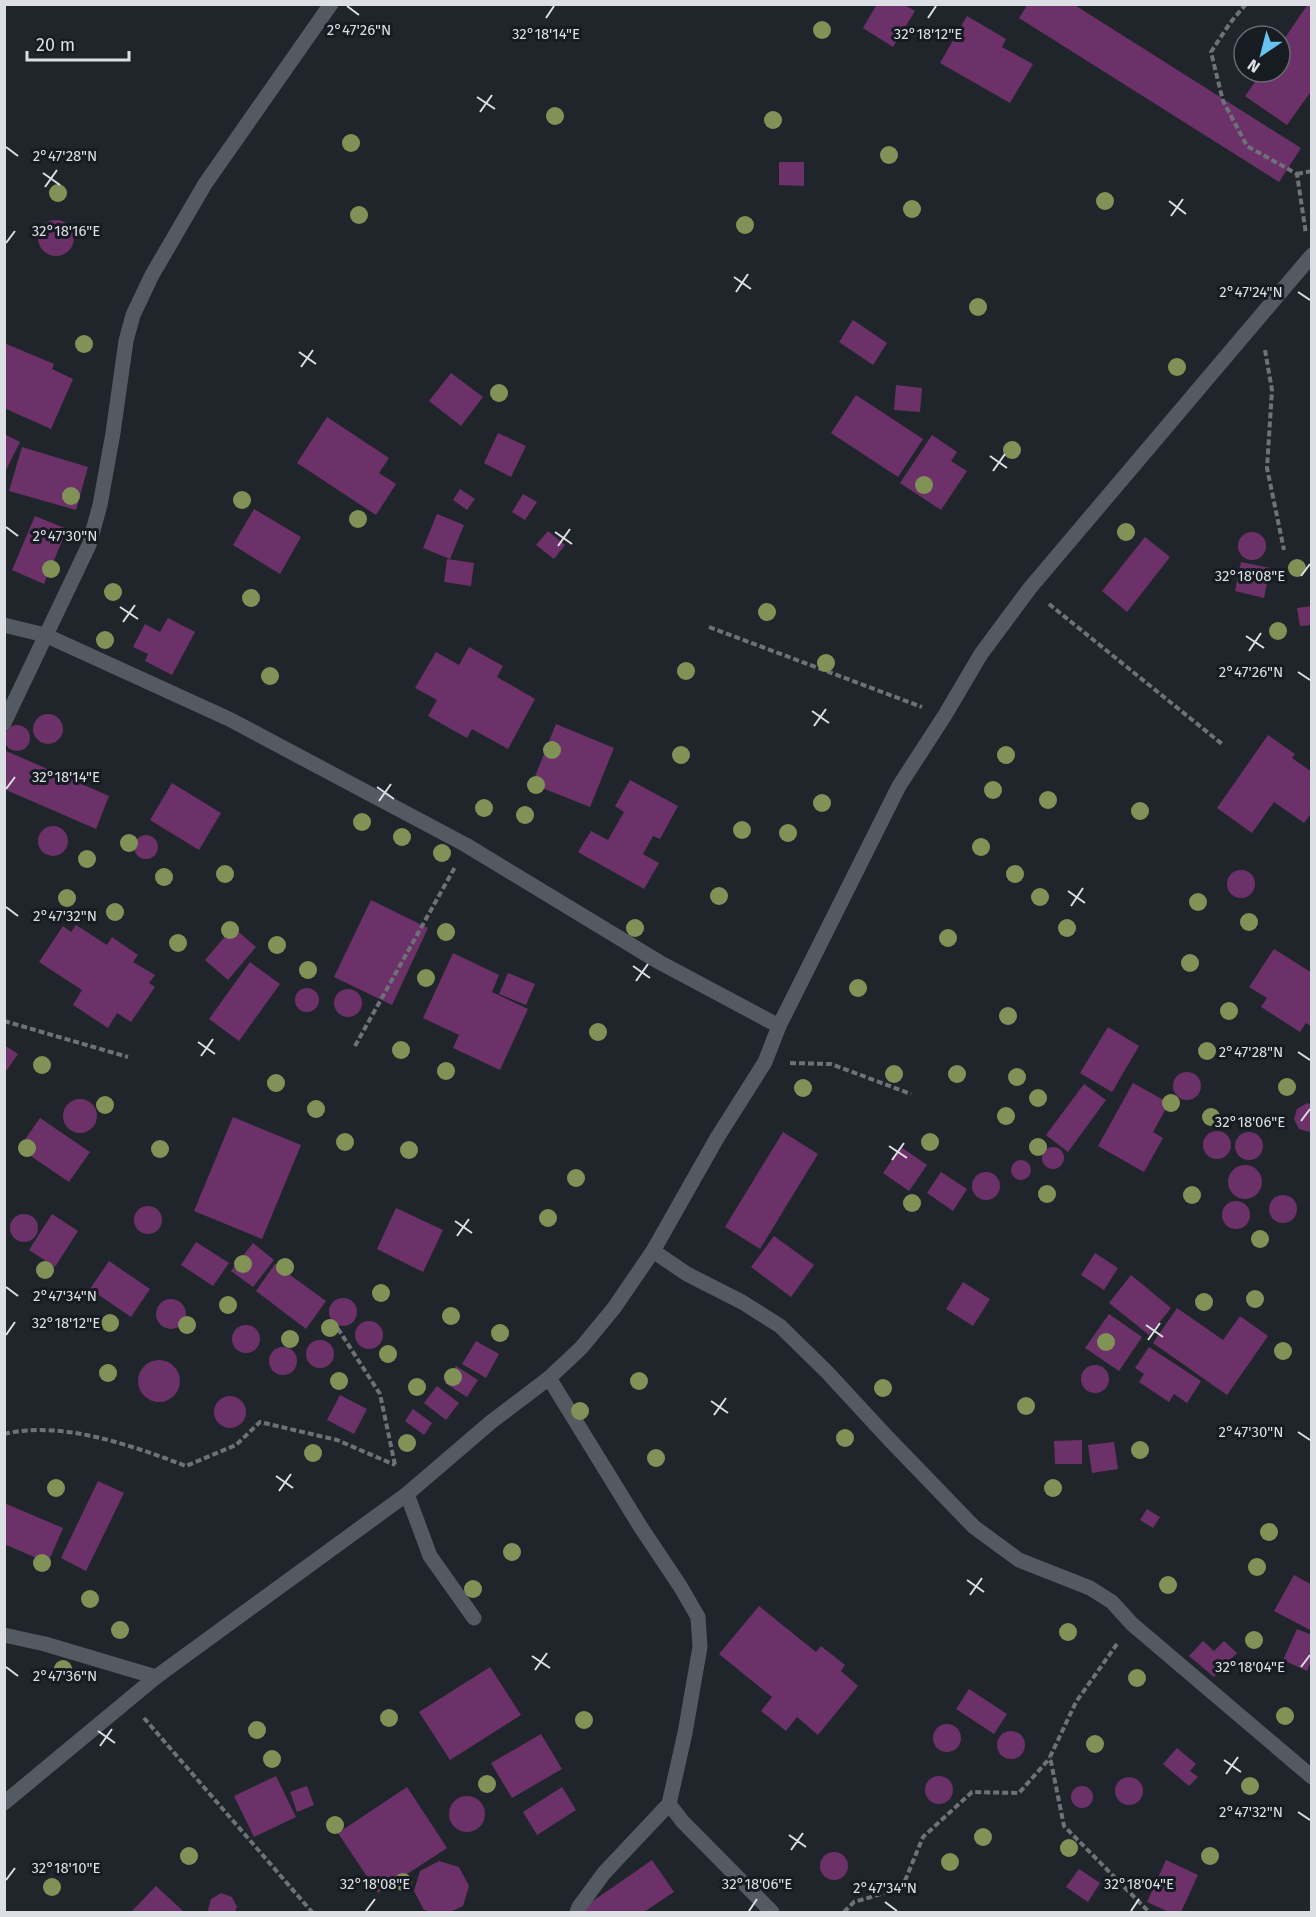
<svg xmlns="http://www.w3.org/2000/svg" width="1316" height="1917" font-family="'Fira Sans',sans-serif">
  <style>
    .building { fill: #6c3168 }
    .lines { fill: none; stroke-linecap: round; stroke-linejoin: round }
    .path { stroke: #6e7278; stroke-width: 4; stroke-dasharray: 6 3; stroke-linecap: butt }
    .minor { stroke: #545a62; stroke-width: 15 }
    .tree { fill: #819257 }
    .ticks { fill: none; stroke: #dcdfe4; stroke-width: 2 }
    .ticks-label { font-size: 15px; text-anchor: middle; fill: #dcdfe4; stroke: #171b22; stroke-width: 6; stroke-linejoin: round; paint-order: stroke }
  </style>
  <rect width="100%" height="100%" fill="#20252c"/>
  <g class="building">
    <polygon points="877,4 903,4 915,11 893,47 863,28"/>
    <polygon points="1028,4 1073,4 1301,148 1279,182 1019,18"/>
    <polygon points="1308,4 1312,4 1312,90 1287,125 1245,96 1262,72 1280,72 1280,45"/>
    <polygon points="967,16 1006,39 1002,47 1033,64 1010,103 940,63"/>
    <polygon points="779,162 804,162 804,186 779,185"/>
    <circle cx="56" cy="238" r="18"/>
    <polygon points="853,320 887,343 873,365 839,342"/>
    <polygon points="4,343 54,364 52,369 73,379 51,429 4,408"/>
    <polygon points="451,373 483,397 461,426 429,401"/>
    <polygon points="896,385 922,388 920,412 894,410"/>
    <polygon points="856,395 923,439 898,477 831,433"/>
    <polygon points="327,417 389,458 379,473 396,484 376,515 297,463"/>
    <polygon points="498,433 526,446 511,477 484,463"/>
    <polygon points="4,434 20,442 4,474"/>
    <polygon points="932,435 957,452 951,461 967,471 941,510 900,483"/>
    <polygon points="22,447 88,467 76,510 9,491"/>
    <polygon points="460,489 475,499 467,510 453,500"/>
    <polygon points="523,494 537,502 525,520 512,512"/>
    <polygon points="254,509 301,537 280,574 233,545"/>
    <polygon points="437,514 464,525 450,559 423,548"/>
    <polygon points="35,516 67,529 44,584 12,570"/>
    <polygon points="548,531 565,545 554,559 536,545"/>
    <circle cx="1252" cy="546" r="14"/>
    <polygon points="1145,537 1170,557 1127,612 1102,591"/>
    <polygon points="447,559 474,563 471,586 444,582"/>
    <polygon points="1241,562 1270,568 1264,598 1235,591"/>
    <polygon points="1312,606 1312,625 1300,626 1297,608"/>
    <polygon points="168,618 195,632 172,675 145,661 148,654 133,647 145,624 160,632"/>
    <polygon points="469,647 503,666 497,677 535,699 508,749 472,729 467,738 428,716 437,700 415,688 436,652 459,665"/>
    <circle cx="48" cy="729" r="15"/>
    <polygon points="556,724 614,748 590,807 532,784"/>
    <circle cx="17" cy="738" r="13"/>
    <polygon points="1268,735 1295,754 1292,758 1312,772 1312,812 1304,823 1274,802 1252,833 1217,808"/>
    <polygon points="4,750 109,796 96,829 4,789"/>
    <polygon points="630,780 678,806 660,839 653,836 643,854 659,863 644,889 578,852 591,831 608,840 624,812 615,806"/>
    <polygon points="172,783 221,813 199,850 150,820"/>
    <circle cx="53" cy="841" r="15"/>
    <circle cx="146" cy="847" r="12"/>
    <circle cx="1241" cy="884" r="14"/>
    <polygon points="371,900 428,928 392,1005 334,977"/>
    <polygon points="76,925 107,945 112,937 138,955 133,962 155,975 149,983 155,987 131,1022 117,1013 108,1028 73,1005 82,990 39,962 63,926 71,932"/>
    <polygon points="233,927 256,947 228,980 205,960"/>
    <polygon points="1274,949 1312,973 1312,1027 1306,1023 1300,1032 1261,1007 1267,998 1249,987"/>
    <polygon points="453,953 499,975 492,992 528,1009 500,1070 453,1048 459,1035 423,1018"/>
    <polygon points="250,962 280,984 239,1041 209,1019"/>
    <polygon points="508,973 535,984 526,1005 499,994"/>
    <circle cx="307" cy="1000" r="12"/>
    <circle cx="348" cy="1003" r="14"/>
    <polygon points="1108,1027 1139,1046 1112,1092 1080,1073"/>
    <polygon points="4,1045 18,1054 4,1074"/>
    <circle cx="1187" cy="1086" r="14"/>
    <polygon points="1133,1083 1169,1103 1153,1132 1163,1138 1144,1172 1098,1146"/>
    <polygon points="1084,1084 1106,1100 1068,1152 1046,1135"/>
    <circle cx="80" cy="1116" r="17"/>
    <polygon points="1307,1103 1312,1105 1310,1132 1299,1129 1294,1119 1297,1109"/>
    <polygon points="233,1117 301,1145 262,1239 194,1211"/>
    <polygon points="40,1118 90,1152 69,1182 19,1148"/>
    <circle cx="1217" cy="1145" r="14"/>
    <circle cx="1249" cy="1146" r="14"/>
    <polygon points="783,1132 818,1154 760,1249 725,1227"/>
    <circle cx="1053" cy="1158" r="11"/>
    <polygon points="901,1147 927,1165 909,1191 883,1173"/>
    <circle cx="1021" cy="1170" r="10"/>
    <circle cx="1245" cy="1182" r="17"/>
    <circle cx="986" cy="1186" r="14"/>
    <polygon points="941,1172 967,1189 953,1211 927,1193"/>
    <circle cx="1283" cy="1209" r="14"/>
    <circle cx="1236" cy="1215" r="14"/>
    <circle cx="148" cy="1220" r="14"/>
    <polygon points="396,1208 443,1230 423,1272 377,1249"/>
    <circle cx="24" cy="1228" r="14"/>
    <polygon points="52,1214 78,1231 55,1267 29,1250"/>
    <polygon points="774,1236 814,1265 791,1297 751,1267"/>
    <polygon points="196,1242 229,1263 213,1286 181,1265"/>
    <polygon points="253,1243 274,1260 253,1287 231,1271"/>
    <polygon points="1095,1253 1118,1268 1104,1290 1081,1275"/>
    <polygon points="109,1261 150,1289 131,1317 90,1289"/>
    <polygon points="275,1264 326,1301 306,1329 256,1291"/>
    <polygon points="1131,1275 1171,1308 1149,1335 1109,1303"/>
    <polygon points="963,1282 990,1299 973,1326 946,1309"/>
    <circle cx="343" cy="1312" r="14"/>
    <circle cx="171" cy="1314" r="15"/>
    <polygon points="1177,1308 1223,1340 1240,1316 1268,1336 1227,1395 1153,1343"/>
    <polygon points="1109,1314 1142,1337 1119,1371 1085,1348"/>
    <circle cx="369" cy="1335" r="14"/>
    <circle cx="246" cy="1339" r="14"/>
    <circle cx="320" cy="1354" r="14"/>
    <polygon points="476,1341 499,1354 486,1378 462,1364"/>
    <polygon points="1149,1347 1201,1381 1187,1403 1174,1394 1169,1402 1139,1382 1144,1374 1135,1368"/>
    <circle cx="283" cy="1361" r="14"/>
    <circle cx="159" cy="1381" r="21"/>
    <circle cx="1095" cy="1379" r="14"/>
    <polygon points="456,1366 478,1380 467,1397 445,1383"/>
    <polygon points="437,1386 459,1403 446,1420 424,1403"/>
    <polygon points="340,1395 367,1409 354,1434 327,1420"/>
    <circle cx="230" cy="1412" r="16"/>
    <polygon points="413,1409 432,1423 424,1435 405,1421"/>
    <polygon points="1082,1440 1082,1464 1055,1464 1054,1441"/>
    <polygon points="1114,1442 1118,1469 1092,1473 1088,1445"/>
    <polygon points="98,1481 124,1493 86,1571 61,1558"/>
    <polygon points="4,1503 63,1528 48,1563 4,1544"/>
    <polygon points="1147,1509 1160,1517 1153,1528 1140,1520"/>
    <polygon points="1294,1575 1312,1585 1312,1631 1274,1611"/>
    <polygon points="759,1606 816,1652 821,1646 845,1665 841,1671 858,1686 818,1735 797,1717 786,1731 761,1711 772,1697 719,1654"/>
    <polygon points="1297,1629 1312,1635 1312,1659 1307,1671 1283,1660"/>
    <polygon points="1203,1641 1214,1651 1224,1641 1237,1653 1214,1677 1189,1656"/>
    <polygon points="490,1667 521,1715 450,1760 419,1712"/>
    <polygon points="969,1689 1007,1714 994,1734 956,1709"/>
    <circle cx="947" cy="1738" r="14"/>
    <circle cx="1011" cy="1745" r="14"/>
    <polygon points="541,1734 562,1769 512,1798 491,1763"/>
    <polygon points="1177,1748 1196,1764 1190,1771 1198,1777 1189,1786 1163,1764"/>
    <circle cx="939" cy="1790" r="14"/>
    <polygon points="276,1776 296,1817 254,1837 234,1796"/>
    <circle cx="1129" cy="1791" r="14"/>
    <polygon points="307,1786 314,1805 297,1812 290,1792"/>
    <circle cx="1082" cy="1797" r="11"/>
    <polygon points="407,1787 447,1848 378,1893 338,1833"/>
    <polygon points="562,1787 576,1810 537,1835 523,1812"/>
    <circle cx="467" cy="1814" r="18"/>
    <circle cx="834" cy="1866" r="14"/>
    <polygon points="652,1860 674,1892 644,1912 582,1912 580,1910"/>
    <polygon points="1166,1860 1198,1875 1181,1912 1169,1912 1147,1902"/>
    <polygon points="439,1861 459,1867 469,1886 463,1906 450,1912 433,1912 424,1910 414,1891 420,1871"/>
    <polygon points="1079,1869 1100,1883 1088,1902 1066,1887"/>
    <polygon points="156,1886 184,1912 131,1912"/>
    <polygon points="221,1893 232,1897 237,1907 235,1912 209,1912 208,1910 211,1899"/>
  </g>
  <g class="lines">
    <g class="path">
      <polyline points="1246,4 1230,23 1211,52 1223,101 1247,146 1297,174 1306,234"/>
      <polyline points="1297,174 1312,171"/>
      <polyline points="1265,350 1272,390 1267,468 1284,550"/>
      <polyline points="1049,604 1222,744"/>
      <polyline points="709,627 922,707"/>
      <polyline points="4,1021 128,1057"/>
      <polyline points="355,1046 455,867"/>
      <polyline points="790,1063 831,1064 911,1094"/>
      <polyline points="333,1321 380,1394 395,1465"/>
      <path d="M4,1434C62,1420 133,1446 186,1466L236,1445L260,1422L337,1440L395,1465"/>
      <polyline points="1117,1644 1076,1702 1050,1757 1064,1826 1149,1912"/>
      <polyline points="144,1718 312,1912"/>
      <polyline points="844,1912 854,1902 902,1888 923,1837 972,1792 1019,1793 1050,1758"/>
    </g>
    <g class="minor">
      <polyline points="4,625 45,635 229,719 466,845 659,962 779,1026"/>
      <polyline points="4,723 89,545 100,505 113,433 126,341 133,315 152,275 205,184 331,4"/>
      <polyline points="653,1251 687,1274 742,1302 780,1326 827,1372 888,1438 974,1527 1019,1560 1090,1588 1112,1602 1132,1624 1312,1777"/>
      <polyline points="549,1378 640,1526 680,1586 698,1617 700,1647 685,1733 669,1804 683,1822 772,1912"/>
      <polyline points="407,1494 430,1556 474,1618"/>
      <polyline points="4,1635 45,1644 156,1677"/>
      <polyline points="4,1803 156,1677 407,1494 491,1422 549,1378 581,1348 614,1308 653,1251 717,1138 765,1062 779,1026 899,786 945,715 981,654 1030,588 1312,255"/>
      <polyline points="577,1912 579,1907 604,1873 669,1804"/>
    </g>
  </g>
  <g class="tree">
    <circle cx="822" cy="30" r="9"/>
    <circle cx="555" cy="116" r="9"/>
    <circle cx="773" cy="120" r="9"/>
    <circle cx="351" cy="143" r="9"/>
    <circle cx="889" cy="155" r="9"/>
    <circle cx="58" cy="193" r="9"/>
    <circle cx="1105" cy="201" r="9"/>
    <circle cx="912" cy="209" r="9"/>
    <circle cx="359" cy="215" r="9"/>
    <circle cx="745" cy="225" r="9"/>
    <circle cx="978" cy="307" r="9"/>
    <circle cx="84" cy="344" r="9"/>
    <circle cx="1177" cy="367" r="9"/>
    <circle cx="499" cy="393" r="9"/>
    <circle cx="1012" cy="450" r="9"/>
    <circle cx="924" cy="485" r="9"/>
    <circle cx="71" cy="496" r="9"/>
    <circle cx="242" cy="500" r="9"/>
    <circle cx="358" cy="519" r="9"/>
    <circle cx="1126" cy="532" r="9"/>
    <circle cx="1297" cy="568" r="9"/>
    <circle cx="51" cy="569" r="9"/>
    <circle cx="113" cy="592" r="9"/>
    <circle cx="251" cy="598" r="9"/>
    <circle cx="767" cy="612" r="9"/>
    <circle cx="1278" cy="631" r="9"/>
    <circle cx="105" cy="640" r="9"/>
    <circle cx="826" cy="663" r="9"/>
    <circle cx="686" cy="671" r="9"/>
    <circle cx="270" cy="676" r="9"/>
    <circle cx="552" cy="750" r="9"/>
    <circle cx="681" cy="755" r="9"/>
    <circle cx="1006" cy="755" r="9"/>
    <circle cx="536" cy="785" r="9"/>
    <circle cx="993" cy="790" r="9"/>
    <circle cx="1048" cy="800" r="9"/>
    <circle cx="822" cy="803" r="9"/>
    <circle cx="484" cy="808" r="9"/>
    <circle cx="1140" cy="811" r="9"/>
    <circle cx="525" cy="815" r="9"/>
    <circle cx="362" cy="822" r="9"/>
    <circle cx="742" cy="830" r="9"/>
    <circle cx="788" cy="833" r="9"/>
    <circle cx="402" cy="837" r="9"/>
    <circle cx="129" cy="843" r="9"/>
    <circle cx="981" cy="847" r="9"/>
    <circle cx="442" cy="853" r="9"/>
    <circle cx="87" cy="859" r="9"/>
    <circle cx="225" cy="874" r="9"/>
    <circle cx="1015" cy="874" r="9"/>
    <circle cx="164" cy="877" r="9"/>
    <circle cx="719" cy="896" r="9"/>
    <circle cx="1040" cy="897" r="9"/>
    <circle cx="67" cy="898" r="9"/>
    <circle cx="1198" cy="902" r="9"/>
    <circle cx="115" cy="912" r="9"/>
    <circle cx="1249" cy="922" r="9"/>
    <circle cx="635" cy="928" r="9"/>
    <circle cx="1067" cy="928" r="9"/>
    <circle cx="230" cy="930" r="9"/>
    <circle cx="446" cy="932" r="9"/>
    <circle cx="948" cy="938" r="9"/>
    <circle cx="178" cy="943" r="9"/>
    <circle cx="277" cy="945" r="9"/>
    <circle cx="1190" cy="963" r="9"/>
    <circle cx="308" cy="970" r="9"/>
    <circle cx="426" cy="978" r="9"/>
    <circle cx="858" cy="988" r="9"/>
    <circle cx="1229" cy="1011" r="9"/>
    <circle cx="1008" cy="1016" r="9"/>
    <circle cx="598" cy="1032" r="9"/>
    <circle cx="401" cy="1050" r="9"/>
    <circle cx="1207" cy="1051" r="9"/>
    <circle cx="42" cy="1065" r="9"/>
    <circle cx="446" cy="1071" r="9"/>
    <circle cx="894" cy="1074" r="9"/>
    <circle cx="957" cy="1074" r="9"/>
    <circle cx="1017" cy="1077" r="9"/>
    <circle cx="276" cy="1083" r="9"/>
    <circle cx="1287" cy="1087" r="9"/>
    <circle cx="803" cy="1088" r="9"/>
    <circle cx="1038" cy="1098" r="9"/>
    <circle cx="1171" cy="1103" r="9"/>
    <circle cx="105" cy="1105" r="9"/>
    <circle cx="316" cy="1109" r="9"/>
    <circle cx="1006" cy="1116" r="9"/>
    <circle cx="1211" cy="1117" r="9"/>
    <circle cx="345" cy="1142" r="9"/>
    <circle cx="930" cy="1142" r="9"/>
    <circle cx="1038" cy="1147" r="9"/>
    <circle cx="27" cy="1148" r="9"/>
    <circle cx="160" cy="1149" r="9"/>
    <circle cx="409" cy="1150" r="9"/>
    <circle cx="576" cy="1178" r="9"/>
    <circle cx="1047" cy="1194" r="9"/>
    <circle cx="1192" cy="1195" r="9"/>
    <circle cx="912" cy="1203" r="9"/>
    <circle cx="548" cy="1218" r="9"/>
    <circle cx="1260" cy="1239" r="9"/>
    <circle cx="243" cy="1264" r="9"/>
    <circle cx="285" cy="1267" r="9"/>
    <circle cx="45" cy="1270" r="9"/>
    <circle cx="381" cy="1293" r="9"/>
    <circle cx="1255" cy="1299" r="9"/>
    <circle cx="1204" cy="1302" r="9"/>
    <circle cx="228" cy="1305" r="9"/>
    <circle cx="451" cy="1316" r="9"/>
    <circle cx="110" cy="1323" r="9"/>
    <circle cx="187" cy="1325" r="9"/>
    <circle cx="330" cy="1328" r="9"/>
    <circle cx="500" cy="1333" r="9"/>
    <circle cx="290" cy="1339" r="9"/>
    <circle cx="1106" cy="1342" r="9"/>
    <circle cx="1283" cy="1351" r="9"/>
    <circle cx="388" cy="1354" r="9"/>
    <circle cx="108" cy="1373" r="9"/>
    <circle cx="453" cy="1377" r="9"/>
    <circle cx="339" cy="1381" r="9"/>
    <circle cx="639" cy="1381" r="9"/>
    <circle cx="417" cy="1387" r="9"/>
    <circle cx="883" cy="1388" r="9"/>
    <circle cx="1026" cy="1406" r="9"/>
    <circle cx="580" cy="1411" r="9"/>
    <circle cx="845" cy="1438" r="9"/>
    <circle cx="407" cy="1443" r="9"/>
    <circle cx="1140" cy="1450" r="9"/>
    <circle cx="313" cy="1453" r="9"/>
    <circle cx="656" cy="1458" r="9"/>
    <circle cx="56" cy="1488" r="9"/>
    <circle cx="1053" cy="1488" r="9"/>
    <circle cx="1269" cy="1532" r="9"/>
    <circle cx="512" cy="1552" r="9"/>
    <circle cx="42" cy="1563" r="9"/>
    <circle cx="1257" cy="1567" r="9"/>
    <circle cx="1168" cy="1585" r="9"/>
    <circle cx="473" cy="1589" r="9"/>
    <circle cx="90" cy="1599" r="9"/>
    <circle cx="120" cy="1630" r="9"/>
    <circle cx="1068" cy="1632" r="9"/>
    <circle cx="1254" cy="1640" r="9"/>
    <circle cx="63" cy="1669" r="9"/>
    <circle cx="1137" cy="1678" r="9"/>
    <circle cx="1285" cy="1716" r="9"/>
    <circle cx="389" cy="1718" r="9"/>
    <circle cx="584" cy="1720" r="9"/>
    <circle cx="257" cy="1730" r="9"/>
    <circle cx="1095" cy="1744" r="9"/>
    <circle cx="272" cy="1759" r="9"/>
    <circle cx="487" cy="1784" r="9"/>
    <circle cx="1250" cy="1786" r="9"/>
    <circle cx="335" cy="1825" r="9"/>
    <circle cx="983" cy="1837" r="9"/>
    <circle cx="1069" cy="1848" r="9"/>
    <circle cx="189" cy="1856" r="9"/>
    <circle cx="1210" cy="1856" r="9"/>
    <circle cx="950" cy="1862" r="9"/>
    <circle cx="403" cy="1882" r="9"/>
    <circle cx="52" cy="1887" r="9"/>
  </g>
  <path class="ticks" d="M347,6L359,15M546,18L554,6M928,18L936,6M477,97L495,109M480,112L492,95M6,147L18,156M43,173L60,185M45,187L57,170M1169,201L1186,214M1171,216L1183,199M6,243L15,231M734,277L751,289M736,292L748,274M1298,292L1310,300M299,352L316,364M301,367L313,350M990,456L1007,468M993,471L1005,454M6,527L18,536M555,532L572,544M558,546L570,529M1301,576L1310,564M120,607L138,619M123,622L135,605M1246,636L1264,648M1249,651L1261,633M1298,672L1310,680M812,711L829,723M814,726L826,709M377,787L394,799M6,789L15,777M379,801L391,784M1068,891L1085,903M1071,906L1083,888M6,907L18,916M633,966L650,978M636,981L648,964M198,1042L215,1054M1298,1052L1310,1060M201,1056L213,1039M1301,1121L1310,1109M889,1146L907,1158M892,1160L904,1143M455,1221L472,1233M457,1236L469,1219M6,1287L18,1296M1146,1325L1163,1337M6,1335L15,1322M1148,1340L1160,1323M711,1401L728,1413M714,1415L726,1398M1298,1432L1310,1440M276,1476L293,1488M279,1491L291,1474M967,1580L984,1592M970,1595L982,1578M532,1656L550,1668M6,1667L18,1676M1301,1667L1310,1655M535,1670L547,1653M98,1731L115,1743M100,1746L112,1729M1224,1760L1241,1772M1226,1774L1238,1757M1298,1812L1310,1820M789,1835L806,1847M791,1850L803,1833M6,1880L15,1868M885,1902L897,1911M366,1911L375,1899M749,1911L757,1899M1131,1911L1139,1899"/>
  <g class="ticks-label">
    <text x="359" y="35">2°47'26"N</text>
    <text x="546" y="39">32°18'14"E</text>
    <text x="928" y="39">32°18'12"E</text>
    <text x="65" y="161">2°47'28"N</text>
    <text x="66" y="236">32°18'16"E</text>
    <text x="1251" y="297">2°47'24"N</text>
    <text x="65" y="541">2°47'30"N</text>
    <text x="1250" y="581">32°18'08"E</text>
    <text x="1251" y="677">2°47'26"N</text>
    <text x="66" y="782">32°18'14"E</text>
    <text x="65" y="921">2°47'32"N</text>
    <text x="1251" y="1057">2°47'28"N</text>
    <text x="1250" y="1127">32°18'06"E</text>
    <text x="65" y="1301">2°47'34"N</text>
    <text x="66" y="1328">32°18'12"E</text>
    <text x="1251" y="1437">2°47'30"N</text>
    <text x="1250" y="1672">32°18'04"E</text>
    <text x="65" y="1681">2°47'36"N</text>
    <text x="1251" y="1817">2°47'32"N</text>
    <text x="66" y="1873">32°18'10"E</text>
    <text x="375" y="1889">32°18'08"E</text>
    <text x="757" y="1889">32°18'06"E</text>
    <text x="1139" y="1889">32°18'04"E</text>
    <text x="885" y="1893">2°47'34"N</text>
  </g>
  <rect width="1316" height="1917" fill="none" stroke="#dcdfe4" stroke-width="12"/>
  <g transform="translate(1262 54) rotate(215)"><circle r="28" fill="#171b22" stroke="#666970" stroke-width="1.5"/>
  <path d="M0-4.5L10 22L0 15L-10 22Z" fill="#66c4ef"/>
  <text y="-9" font-size="16" font-weight="bold" text-anchor="middle" fill="#dcdfe4">N</text>
  </g>
  <path d="M27 51v9h102v-9" fill="none" stroke="#dcdfe4" stroke-width="3"/>
  <text x="36" y="51" font-size="18" fill="#dcdfe4" stroke="#171b22" stroke-width="4.5" paint-order="stroke">20 m</text>
</svg>
